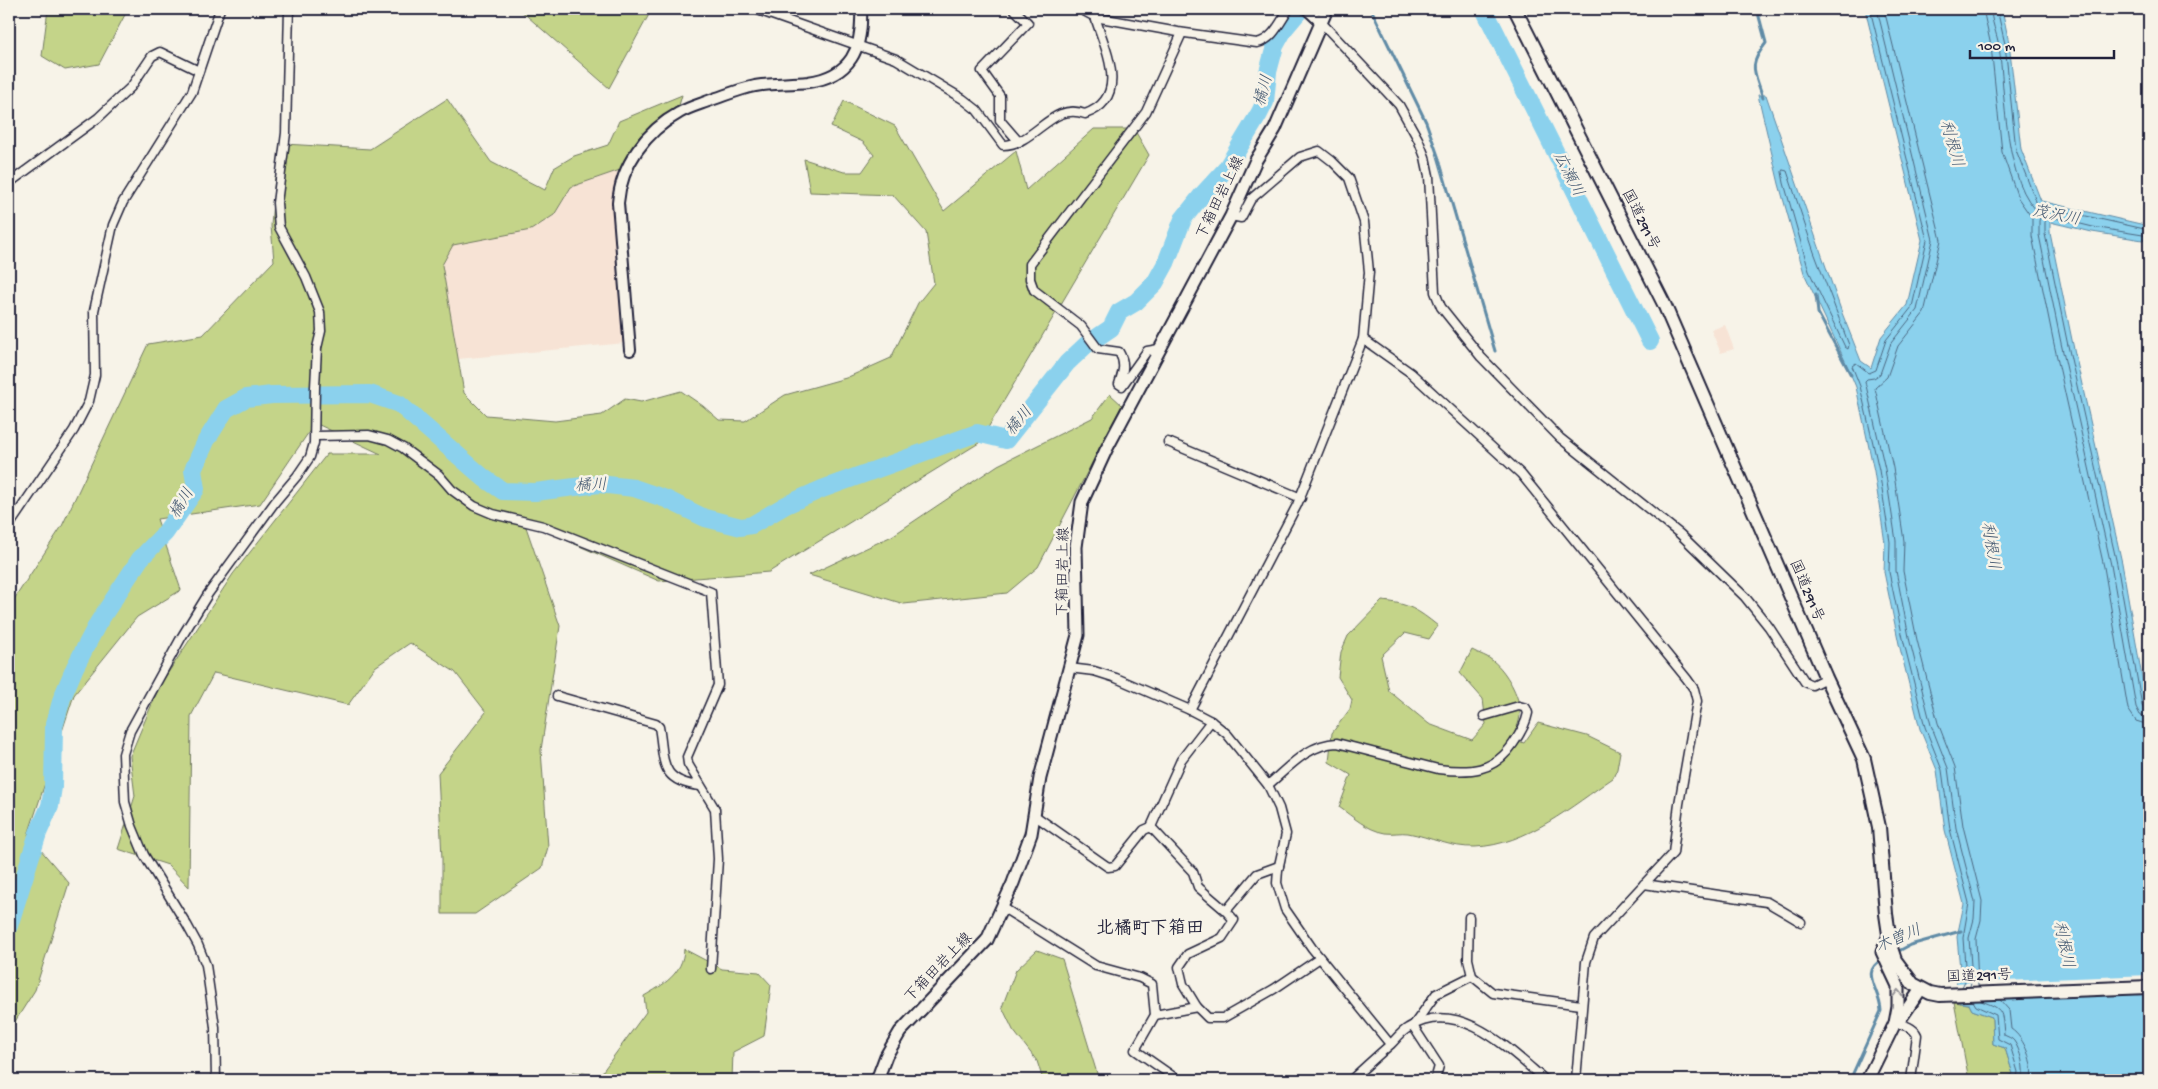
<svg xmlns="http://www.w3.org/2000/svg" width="2158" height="1089" font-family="'Gochi Hand','Klee One',sans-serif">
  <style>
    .built { fill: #f7e3d5 }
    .green { fill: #c4d489; stroke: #737b62 }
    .water { fill: #8bd1ed; stroke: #618ba6 }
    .pier { fill: #f7f3e8 }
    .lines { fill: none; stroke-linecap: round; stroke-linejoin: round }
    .shore { stroke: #4c6882; stroke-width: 1 }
    .stream { stroke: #618ba6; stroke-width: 3 }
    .river { stroke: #8bd1ed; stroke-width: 18 }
    .minor-casing { stroke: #22223b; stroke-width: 11 }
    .tertiary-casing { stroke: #22223b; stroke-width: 14 }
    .secondary-casing { stroke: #22223b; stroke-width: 15 }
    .trunk-casing { stroke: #22223b; stroke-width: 16 }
    .minor { stroke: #f7f3e8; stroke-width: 8 }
    .tertiary { stroke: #f7f3e8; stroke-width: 10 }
    .secondary { stroke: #f7f3e8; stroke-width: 11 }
    .trunk { stroke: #f7f3e8; stroke-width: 12 }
    .oneway { stroke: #97959a }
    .labels { text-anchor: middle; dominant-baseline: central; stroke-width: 5; stroke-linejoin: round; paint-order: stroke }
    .street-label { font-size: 15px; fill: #22223b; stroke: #f7f3e8 }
    .water-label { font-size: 16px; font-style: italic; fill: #425770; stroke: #f7f3e8 }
    .quarter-label { font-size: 18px; font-weight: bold; fill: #22223b; stroke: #f7f3e8 }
  </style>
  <rect width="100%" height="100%" fill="#f7f3e8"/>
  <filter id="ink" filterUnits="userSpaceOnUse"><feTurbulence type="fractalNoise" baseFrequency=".02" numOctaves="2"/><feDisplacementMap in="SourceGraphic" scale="10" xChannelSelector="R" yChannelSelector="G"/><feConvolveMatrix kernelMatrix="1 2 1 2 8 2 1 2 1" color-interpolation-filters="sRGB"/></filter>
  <g filter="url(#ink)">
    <g class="built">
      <polygon points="620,170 614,189 625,343 458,359 442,265 453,244 531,230 554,215 571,187"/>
      <polygon points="1725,325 1734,349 1721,353 1711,330"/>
    </g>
    <g class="green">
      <polygon points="48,9 128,9 99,64 65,70 42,56"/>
      <polygon points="519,9 652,9 609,88"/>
      <polygon points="682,95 678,109 656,122 639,137 620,170 571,187 554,215 531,230 453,245 442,265 464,393 486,415 555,421 602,415 625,399 641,402 681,391 703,406 719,420 745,421 785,395 846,378 891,358 918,303 934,283 926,232 893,195 810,192 804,159 844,172 862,172 874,155 863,142 831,127 844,101 895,126 944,211 1016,151 1026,190 1094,129 1134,129 1149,155 979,443 769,572 659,581 502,512 526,527 560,626 541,750 548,847 542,868 475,914 442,914 442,859 438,773 486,712 455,672 410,643 375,667 348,705 214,673 191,716 189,887 168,865 118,849 135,796 130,756 160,685 233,574 327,454 381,454 315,423 260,504 157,519 181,590 137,617 74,695 28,835 69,883 35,990 9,1031 9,607 62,526 148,344 203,335 274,261 271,226 275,177 284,144 370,149 447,99 491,162 545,190 554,168 574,156 608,145 619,121"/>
      <polygon points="1110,394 1122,405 1038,567 1007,593 904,604 809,575 892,536 998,465 1092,418"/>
      <path d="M1382,601C1408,603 1418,610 1438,626L1429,639L1405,633L1381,656L1389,691L1429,724L1472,740L1486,724L1483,699L1460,673L1472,650C1479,654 1488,656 1493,661C1506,671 1520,696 1520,713C1520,723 1515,731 1512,739L1524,743L1538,723L1587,736L1620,752L1617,769L1613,778C1572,806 1527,845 1475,847C1451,848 1430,837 1408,833C1401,832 1393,834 1385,833C1367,830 1353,817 1339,807L1351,775L1329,762L1332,733L1350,709L1352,700L1338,677L1341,652L1348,636Z"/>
      <path d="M684,949L722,969L759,972L771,985L764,1036L733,1052L732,1080H573V1072L600,1075L646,1012L644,996C663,985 683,974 684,949Z"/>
      <polygon points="1037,950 1062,959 1099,1080 1043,1080 1037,1061 1013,1030 1002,1007 1016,970"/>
      <polygon points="1954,1002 1969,1004 1972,1010 1992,1017 1993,1044 2005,1048 2013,1074 2001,1080 1969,1080"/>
    </g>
    <polygon class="water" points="1865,9 2002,9 2009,43 2021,149 2041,201 2149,226 2149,241 2092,232 2050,222 2050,233 2072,340 2122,563 2149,717 2149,1080 2001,1080 2013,1074 2005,1048 1993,1044 1992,1017 1972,1010 1969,1004 1960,1003 1956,980 1961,980 1957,937 1964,904 1945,830 1937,770 1920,729 1899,644 1884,572 1885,543 1874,471 1856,387 1846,363 1804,273 1779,184 1758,95 1766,95 1842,313 1861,361 1871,368 1881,337 1907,305 1922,240"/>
    <polygon class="pier" points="2149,975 2149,993 1957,1001 1954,983"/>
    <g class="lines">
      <g class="shore">
        <polyline points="1870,9 1927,240 1912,307 1886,340 1876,370 1869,373 1856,363 1852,366 1860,386 1879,470 1890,542 1889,572 1904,643 1925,727 1942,770 1950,829 1969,903 1963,938 1966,979 1962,987"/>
        <polyline points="1877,9 1933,240 1917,310 1891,343 1880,374 1874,378 1867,379 1865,381 1885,469 1896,541 1896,571 1910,642 1931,725 1948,768 1956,828 1975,902 1974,919 1969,938 1972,979 1970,986"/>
        <polyline points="1884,9 1941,240 1924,313 1898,346 1887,377 1875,388 1893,468 1904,541 1903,571 1917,640 1938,723 1955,767 1963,826 1982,901 1981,920 1976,939 1978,986"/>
        <polyline points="1983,9 1991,46 2002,152 2018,198 2032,218 2032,236 2054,344 2104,567 2128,709 2136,721 2149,725"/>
        <path d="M1991,9C1991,21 1997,34 1999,46C2005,90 2004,187 2041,214L2039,221V235L2061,343L2111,565L2136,707L2140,715L2149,717"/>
        <polyline points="1997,9 2005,44 2016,150 2037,204 2041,206 2149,230"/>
        <polygon points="1783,170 1787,171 1814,252 1849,345 1848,349 1845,347 1809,271 1784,183 1782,172"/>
        <polyline points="2149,236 2093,227 2052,217 2047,218 2045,222 2045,234 2067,341 2117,564 2142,706 2145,710 2149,711"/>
        <path d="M2000,1000L2009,1010L2011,1029C2025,1038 2034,1064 2031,1080"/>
        <polyline points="1973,1001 1976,1006 1996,1015 1998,1039 2010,1045 2018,1072 2017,1077 2012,1080"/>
        <path d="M1981,1001C2004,1009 2002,1011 2004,1035C2008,1037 2012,1038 2014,1041C2020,1049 2026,1071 2022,1080"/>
      </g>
      <g class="stream">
        <polyline points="1371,9 1426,122 1438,156 1495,351"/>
        <path d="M1757,9L1766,43C1747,67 1755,71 1763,98"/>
        <polyline points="1816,295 1818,313 1851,375"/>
        <polyline points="1897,952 1910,945 1961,931"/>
        <path d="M1850,1080L1881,1011C1880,989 1859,972 1882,960"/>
      </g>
      <g class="river">
        <polyline points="1484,9 1650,341"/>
        <polyline points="9,926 38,833 50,806 53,787 54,727 62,698 75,667 98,623 140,559 165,533 196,489 193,470 206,441 226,409 246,398 272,395 370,394 399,404 484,478 503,491 535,492 599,484 634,488 666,499 705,518 741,527 752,525 786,505 822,489 977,433 1006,440 1067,363 1086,345 1111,328 1119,312 1136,302 1155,283 1166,263 1183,219 1202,195 1226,169 1259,114 1265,102 1268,72 1275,46 1285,28 1301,9"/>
      </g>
      <defs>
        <g id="minor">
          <path d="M755,9L896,59L963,99L977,110L1003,145C1035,145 1052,101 1085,114C1131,98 1105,49 1095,17"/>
          <polyline points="1014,9 1028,23 982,71 1000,96 1000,120 1019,142"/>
          <path d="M1080,9L1095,17L1178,32L1257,43C1273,40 1280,22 1289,9"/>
          <polyline points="1321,22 1399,105 1418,139 1425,157 1429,176 1435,292 1441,307 1481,357 1560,438 1680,534 1745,597 1769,627 1805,682 1812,685 1826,678"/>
          <polyline points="9,183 98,118 131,87 152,56 160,52 199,71"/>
          <polyline points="1363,339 1411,373 1521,474 1687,679 1694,689 1697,701 1679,804 1673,853 1594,938 1586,962 1576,1080"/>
          <path d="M1159,349L1147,351L1122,386L1119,384C1123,372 1126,364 1119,352L1098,349L1081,326L1034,290L1030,279V264L1146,112L1182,33"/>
          <polyline points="316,436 369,435 388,440 403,448 439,475 452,490 474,506 493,514 543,526 711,592 718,685 687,757 688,764 715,809 718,859 711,969"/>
          <polyline points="1168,442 1301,498"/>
          <polyline points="9,526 74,430 89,401 95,375 94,311 113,225 123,202 192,92 220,9"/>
          <polyline points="1069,668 1094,671 1116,678 1190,710 1211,721 1227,734 1268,785 1279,808 1286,834 1278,870 1277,883 1285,909 1312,948 1390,1044"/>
          <path d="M557,696L656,724L659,727C665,760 658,781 700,786"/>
          <polyline points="1190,710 1297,505 1363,339 1369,272 1364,222 1349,178 1332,161 1319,151 1300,157 1251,199 1241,218 1231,216"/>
          <polyline points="1211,721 1181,760 1151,827 1193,872 1198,887 1226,911 1257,874 1279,866"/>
          <path d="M1268,785C1288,768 1308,744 1337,743L1438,769C1470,773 1494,772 1513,744C1520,734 1526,724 1528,713L1526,708L1519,706L1484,716"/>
          <polyline points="1034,815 1108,867 1115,866 1144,830 1151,827"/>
          <polyline points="1644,884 1767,902 1801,922"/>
          <polyline points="1005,909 1096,966 1140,978 1152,984 1155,1015 1135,1050 1178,1080"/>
          <polyline points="1469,917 1468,959 1472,976 1493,993 1581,1005"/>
          <polyline points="1197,1007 1183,984 1179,967 1188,954 1222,938 1234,920 1226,911"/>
          <polyline points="1155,1015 1197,1007 1208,1018 1223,1018 1274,989 1320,958"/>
          <path d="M1895,1023C1903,1025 1913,1026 1917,1035L1911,1080"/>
          <polyline points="216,1080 215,1027 206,965 198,945 187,925 144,855 132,826 125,802 123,754 130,731 181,638 208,594 275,502 297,476 310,457 314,443 315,387 317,348 321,331 320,312 306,277 279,227 277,203 286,133 289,9"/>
          <path d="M1351,1080C1364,1068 1377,1056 1391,1044C1396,1039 1401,1032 1408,1028C1458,996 1510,1050 1545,1080"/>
          <polyline points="1435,1080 1439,1066 1413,1026 1436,994 1472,976"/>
        </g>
        <g id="tertiary">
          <polyline points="1307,9 1321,22"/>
          <path d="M630,350L618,203C621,165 646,131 679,113C689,107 701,104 711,100C726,95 740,89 755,86C772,83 790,84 808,82C851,76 863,49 861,9"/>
        </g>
        <g id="secondary">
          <polyline points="1889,935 1882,952 1898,986 1898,1007 1895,1023"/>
          <polyline points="877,1080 886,1056 900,1032 987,940 1013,883 1031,834 1040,778 1078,635 1076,547 1082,502 1106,450 1231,216 1256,160 1275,129 1327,9"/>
          <polyline points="1867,1080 1895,1023 1901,1018 1921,989"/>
        </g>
        <polyline id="trunk" points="1515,9 1664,304 1826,678 1864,759 1879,827 1886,914 1891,948 1895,960 1913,984 1930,993 1940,995 2149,987"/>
      </defs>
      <use href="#minor" class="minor-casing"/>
      <use href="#tertiary" class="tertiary-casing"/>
      <use href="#secondary" class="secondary-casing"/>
      <use href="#trunk" class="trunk-casing"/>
      <use href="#minor" class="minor"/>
      <use href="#tertiary" class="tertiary"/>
      <use href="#secondary" class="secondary"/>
      <use href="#trunk" class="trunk"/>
    </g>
    <defs><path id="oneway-chevron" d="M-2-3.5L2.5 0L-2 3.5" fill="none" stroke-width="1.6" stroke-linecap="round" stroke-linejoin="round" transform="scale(1.25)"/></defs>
    <use class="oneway" href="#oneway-chevron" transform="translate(1898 993) rotate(-93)"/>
  </g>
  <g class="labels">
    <g class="street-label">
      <text transform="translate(1221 198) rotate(-64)">下箱田岩上線</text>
      <text transform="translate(1640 220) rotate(63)">国道291号</text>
      <text transform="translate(1064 572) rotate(-89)">下箱田岩上線</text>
      <text transform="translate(1806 591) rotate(67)">国道291号</text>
      <text transform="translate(939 968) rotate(-46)">下箱田岩上線</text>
      <text transform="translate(1979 977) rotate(-2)">国道291号</text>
    </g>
    <g class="water-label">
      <text transform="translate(1265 91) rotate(-75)">橘川</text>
      <text transform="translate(1950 144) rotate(74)">利根川</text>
      <text transform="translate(1567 175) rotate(63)">広瀬川</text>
      <text transform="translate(2056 217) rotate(11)">茂沢川</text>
      <text transform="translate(1020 422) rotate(-50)">橘川</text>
      <text transform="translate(591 487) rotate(-3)">橘川</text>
      <text transform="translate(183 504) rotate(-59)">橘川</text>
      <text transform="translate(1989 546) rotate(81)">利根川</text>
      <text transform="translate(1899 940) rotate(-23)">木曽川</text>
      <text transform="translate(2062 945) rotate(78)">利根川</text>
    </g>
    <g class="quarter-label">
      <text x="1150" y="929">北橘町下箱田</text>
    </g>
  </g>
  <rect width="2158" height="1089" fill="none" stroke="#f7f3e8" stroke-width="30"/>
  <rect x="15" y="15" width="2128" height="1059" fill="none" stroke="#22223b" stroke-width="2" filter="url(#ink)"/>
  <path d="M1970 50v8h144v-8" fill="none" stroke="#22223b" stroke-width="2.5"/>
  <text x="1978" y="50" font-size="15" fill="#22223b" stroke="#f7f3e8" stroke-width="4" paint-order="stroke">100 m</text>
</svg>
